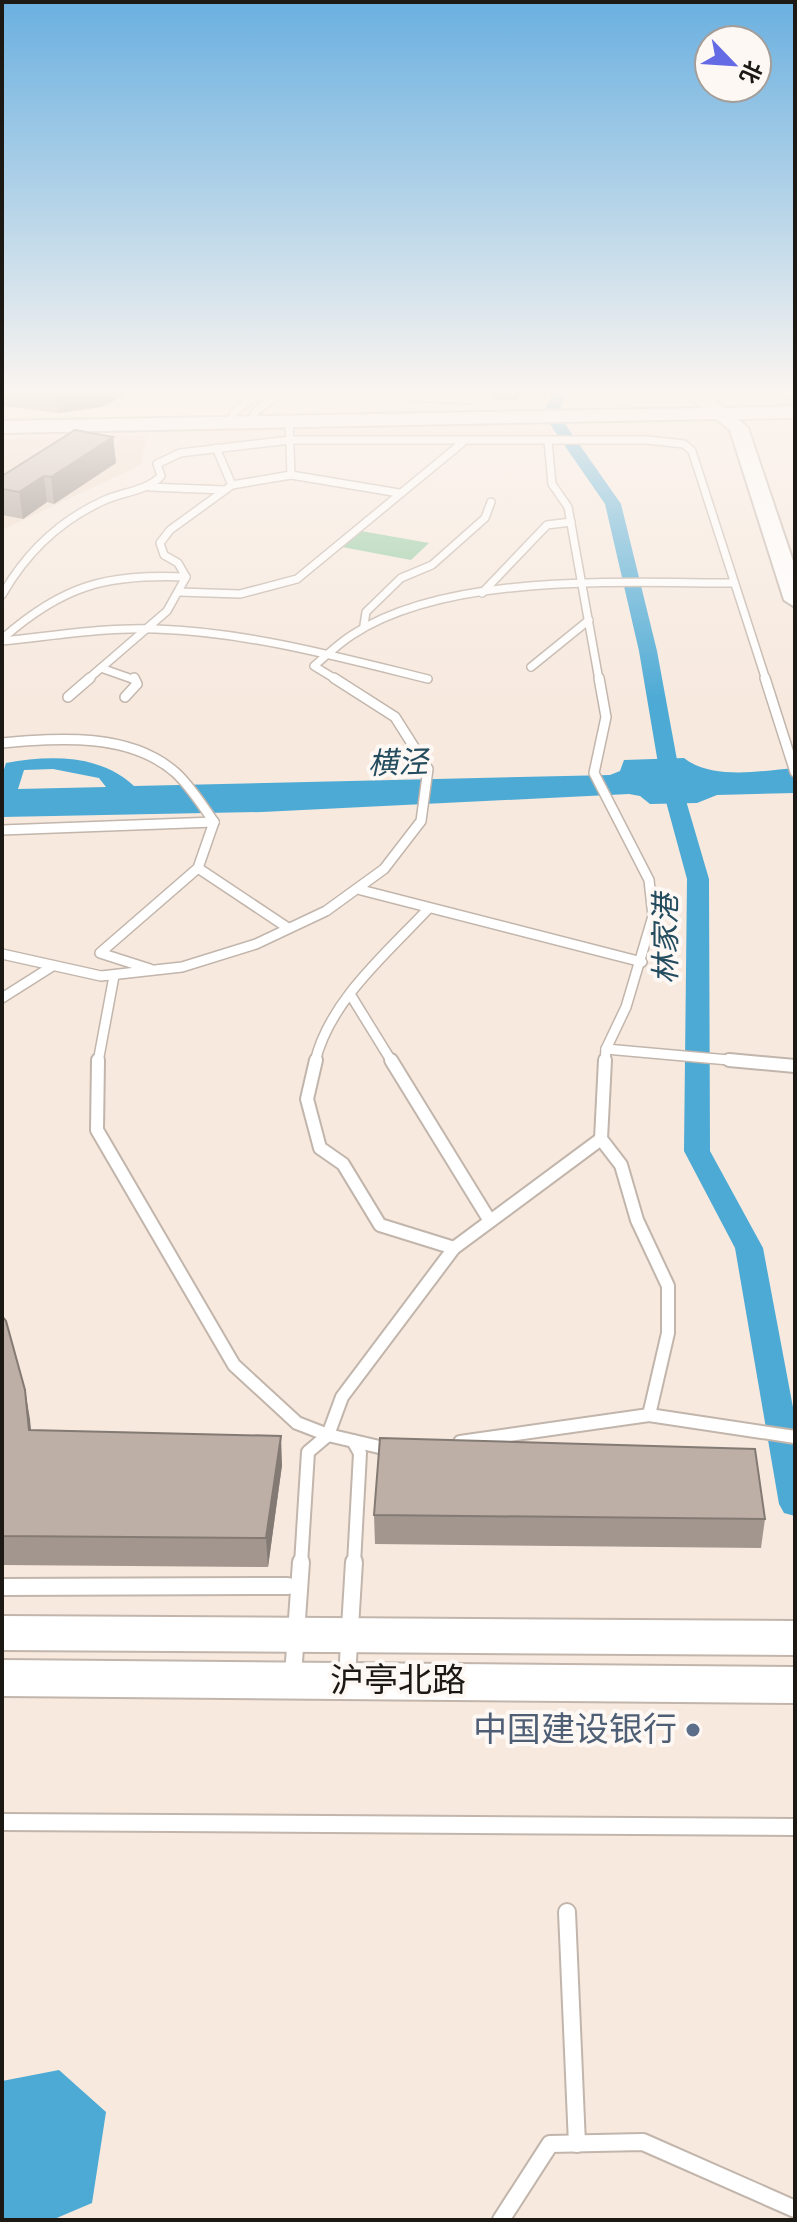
<svg xmlns="http://www.w3.org/2000/svg" width="797" height="2222" font-family="Karla,'Noto Sans SC',sans-serif">
  <style>
    .built { fill: #efdbcb }
    .green { fill: #94cba2 }
    .water { fill: #4daad5; fill-rule: evenodd }
    .lines { fill: none; stroke-linecap: round; stroke-linejoin: round }
    .canal { fill: #4daad5; fill-rule: evenodd }
    .lane-far3-casing { stroke: #c2b5ab; stroke-width: 10 }
    .lane-far2-casing { stroke: #c2b5ab; stroke-width: 12 }
    .lane-far1-casing { stroke: #c2b5ab; stroke-width: 16 }
    .lane-casing { stroke: #c2b5ab; stroke-width: 20 }
    .secondary-casing { stroke: #c2b5ab; stroke-width: 4 }
    .lane-far3 { stroke: #fff; stroke-width: 7 }
    .lane-far2 { stroke: #fff; stroke-width: 9 }
    .lane-far1 { stroke: #fff; stroke-width: 12 }
    .lane { stroke: #fff; stroke-width: 16 }
    .secondary { fill: #fff; fill-rule: evenodd }
    .wall { fill: #a3968f }
    .shaded-wall { fill: #847a74 }
    .building { fill: #bdaea6; stroke: #847a74; stroke-width: 2 }
    .service-dot { fill: #5c6f8a; stroke: #fef8f4; stroke-width: 3 }
    .labels { text-anchor: middle; dominant-baseline: central; stroke-width: 8; stroke-linejoin: round; paint-order: stroke }
    .water-label { font-size: 30px; font-style: italic; fill: #244c5f; stroke: #fef8f4 }
    .near-street-label { font-size: 34px; fill: #1c1814; stroke: #fef8f4 }
    .near-service-label { font-size: 34px; fill: #4e5e75; stroke: #fef8f4; text-anchor: end }
  </style>
  <rect width="100%" height="100%" fill="#f7e9de"/>
  <polygon class="built" points="147,435 141,465 2,530 2,439"/>
  <polygon class="green" points="361,531 429,543 411,560 342,547"/>
  <g class="water">
    <path d="M684,758C711,780 762,771 795,768V793L717,795L697,803L650,804L640,796L629,794L262,812L2,817V776L6,763C50,755 100,754 134,786L610,775L620,771L624,760ZM53,769L99,778L106,787L18,789L24,770Z"/>
    <polygon points="59,2070 106,2112 92,2203 52,2220 2,2220 2,2081"/>
  </g>
  <g class="lines">
    <polygon class="canal" points="554,389 568,389 558,414 621,504 657,651 682,787 709,879 710,1151 763,1248 795,1418 795,1516 784,1513 779,1504 735,1248 684,1151 687,879 662,787 639,651 605,504 543,414"/>
    <defs>
      <g id="lane-far3">
        <polyline points="763,389 795,395"/>
        <polyline points="413,397 471,400 478,389"/>
        <polyline points="289,422 291,475"/>
        <polyline points="231,423 234,412 265,389"/>
        <polyline points="251,423 255,412 285,389"/>
        <polyline points="548,440 552,484 568,507 599,680"/>
        <polyline points="216,448 232,485"/>
        <polyline points="150,487 224,490"/>
        <polyline points="179,592 240,594 297,579 462,443"/>
        <polyline points="482,593 547,525 571,522"/>
        <path d="M2,595C26,553 60,520 105,500C123,492 147,491 161,476L157,464L180,453L290,440H647L684,444L692,451L766,680"/>
        <polyline points="364,625 366,612 401,578 432,565 485,518 491,502"/>
        <path d="M2,639C63,585 106,574 186,577"/>
        <path d="M2,641C53,636 104,627 156,629C248,632 339,657 428,679"/>
        <polyline points="531,667 589,620"/>
        <polyline points="101,668 135,680"/>
        <polyline points="87,680 167,611 186,577 178,563 164,555 160,543 170,530 232,485 291,475 399,493"/>
        <path d="M337,680L314,666C326,656 338,644 352,635C449,572 622,583 734,583"/>
      </g>
      <g id="lane-far2">
        <polyline points="599,678 606,717 594,773 649,880 653,916 626,1007 606,1049 605,1062"/>
        <polyline points="765,678 795,772"/>
        <polyline points="68,697 90,678"/>
        <polyline points="125,697 137,684 134,678"/>
        <path d="M2,743C59,738 130,732 176,773C191,787 202,805 214,822"/>
        <polyline points="2,830 214,822"/>
        <polyline points="198,868 288,928"/>
        <polyline points="361,890 642,962"/>
        <polyline points="2,954 101,976 182,967 256,944 326,911 384,869 421,821 428,769 395,717 334,678"/>
        <polyline points="150,969 100,953 198,868 214,822"/>
        <polyline points="350,994 392,1062"/>
        <polyline points="2,998 51,967"/>
        <polyline points="606,1049 751,1062"/>
        <polyline points="98,1062 114,976"/>
        <path d="M315,1062C329,1001 388,952 429,908"/>
      </g>
      <g id="lane-far1">
        <polyline points="98,1060 97,1130 234,1365 297,1423 328,1435 392,1450"/>
        <polyline points="316,1060 307,1099 320,1148 343,1164 380,1225 454,1248"/>
        <polyline points="391,1060 490,1221"/>
        <polyline points="605,1060 601,1139 621,1165 637,1220 668,1286 668,1333 649,1415"/>
        <polyline points="729,1060 795,1066"/>
        <polyline points="353,1441 360,1453 354,1564"/>
        <polyline points="460,1442 649,1415 795,1437"/>
        <polyline points="301,1564 308,1452 328,1435 342,1397 454,1248 601,1139"/>
      </g>
      <g id="lane">
        <polyline points="2,1587 288,1586"/>
        <polyline points="293,1676 301,1562"/>
        <polyline points="347,1677 354,1562"/>
        <polyline points="2,1822 795,1827"/>
        <polyline points="567,1912 577,2144"/>
        <polyline points="501,2220 550,2144 643,2142 795,2209"/>
      </g>
      <g id="secondary">
        <polygon points="685,389 703,389 724,408 795,406 795,418 738,419 748,428 795,567 795,607 784,600 730,430 716,419 2,433 2,421 702,408 690,399"/>
        <polygon points="2,1616 795,1621 795,1655 2,1650"/>
        <polygon points="2,1660 795,1667 795,1703 2,1696"/>
      </g>
    </defs>
    <use href="#lane-far3" class="lane-far3-casing"/>
    <use href="#lane-far2" class="lane-far2-casing"/>
    <use href="#lane-far1" class="lane-far1-casing"/>
    <use href="#lane" class="lane-casing"/>
    <use href="#secondary" class="secondary-casing"/>
    <use href="#lane-far3" class="lane-far3"/>
    <use href="#lane-far2" class="lane-far2"/>
    <use href="#lane-far1" class="lane-far1"/>
    <use href="#lane" class="lane"/>
    <use href="#secondary" class="secondary"/>
  </g>
  <g class="wall">
    <polygon points="2,389 136,389 102,407 58,413 2,406"/>
    <polygon points="376,389 409,389 404,397 376,395"/>
    <polygon points="493,389 522,389 517,401 492,399"/>
    <polygon points="113,437 116,463 54,504 47,502 23,519 2,515 2,476"/>
    <polygon points="2,1316 25,1390 31,1430 282,1465 268,1567 2,1565"/>
    <polygon points="374,1515 765,1519 761,1548 375,1544"/>
  </g>
  <g class="shaded-wall">
    <polygon points="55,389 136,389 102,407 58,413"/>
    <polygon points="517,389 522,389 517,401"/>
    <polygon points="113,437 116,463 54,504 51,477"/>
    <polygon points="44,476 47,502 23,519 19,492"/>
    <polygon points="25,1390 30,1419 33,1459 29,1430"/>
    <polygon points="281,1436 282,1465 268,1567 266,1538"/>
  </g>
  <g class="building">
    <polygon points="75,430 113,437 51,477 44,476 19,492 2,489 2,476"/>
    <polygon points="2,1316 6,1321 25,1390 29,1430 281,1436 266,1538 2,1536"/>
    <polygon points="380,1438 755,1449 765,1519 374,1515"/>
  </g>
  <linearGradient id="sky" x2="0" y2="1"><stop stop-color="#6ab0e0"/><stop offset="0.56" stop-color="#fbf5f0"/><stop offset="1" stop-color="#fbf5f0" stop-opacity="0"/></linearGradient>
  <rect width="797" height="700" fill="url(#sky)"/>
  <circle class="service-dot" cx="693" cy="1730" r="8"/>
  <g class="labels">
    <g class="water-label">
      <text transform="translate(398 763) rotate(-2)">横泾</text>
      <text transform="translate(666 939) rotate(-90)">林家港</text>
    </g>
    <g class="near-street-label">
      <text x="398" y="1681">沪亭北路</text>
    </g>
    <g class="near-service-label">
      <text x="677" y="1730">中国建设银行</text>
    </g>
  </g>
  <rect width="797" height="2222" fill="none" stroke="#1c1814" stroke-width="8"/>
  <g transform="translate(733 64) rotate(115)"><circle r="38" fill="#fef8f4" stroke="#a49e9a" stroke-width="2"/>
  <path d="M0-6L14 30L0 20L-14 30Z" fill="#646be4"/>
  <text y="-12" font-size="22" font-weight="bold" text-anchor="middle" fill="#1c1814">北</text>
  </g>
</svg>
